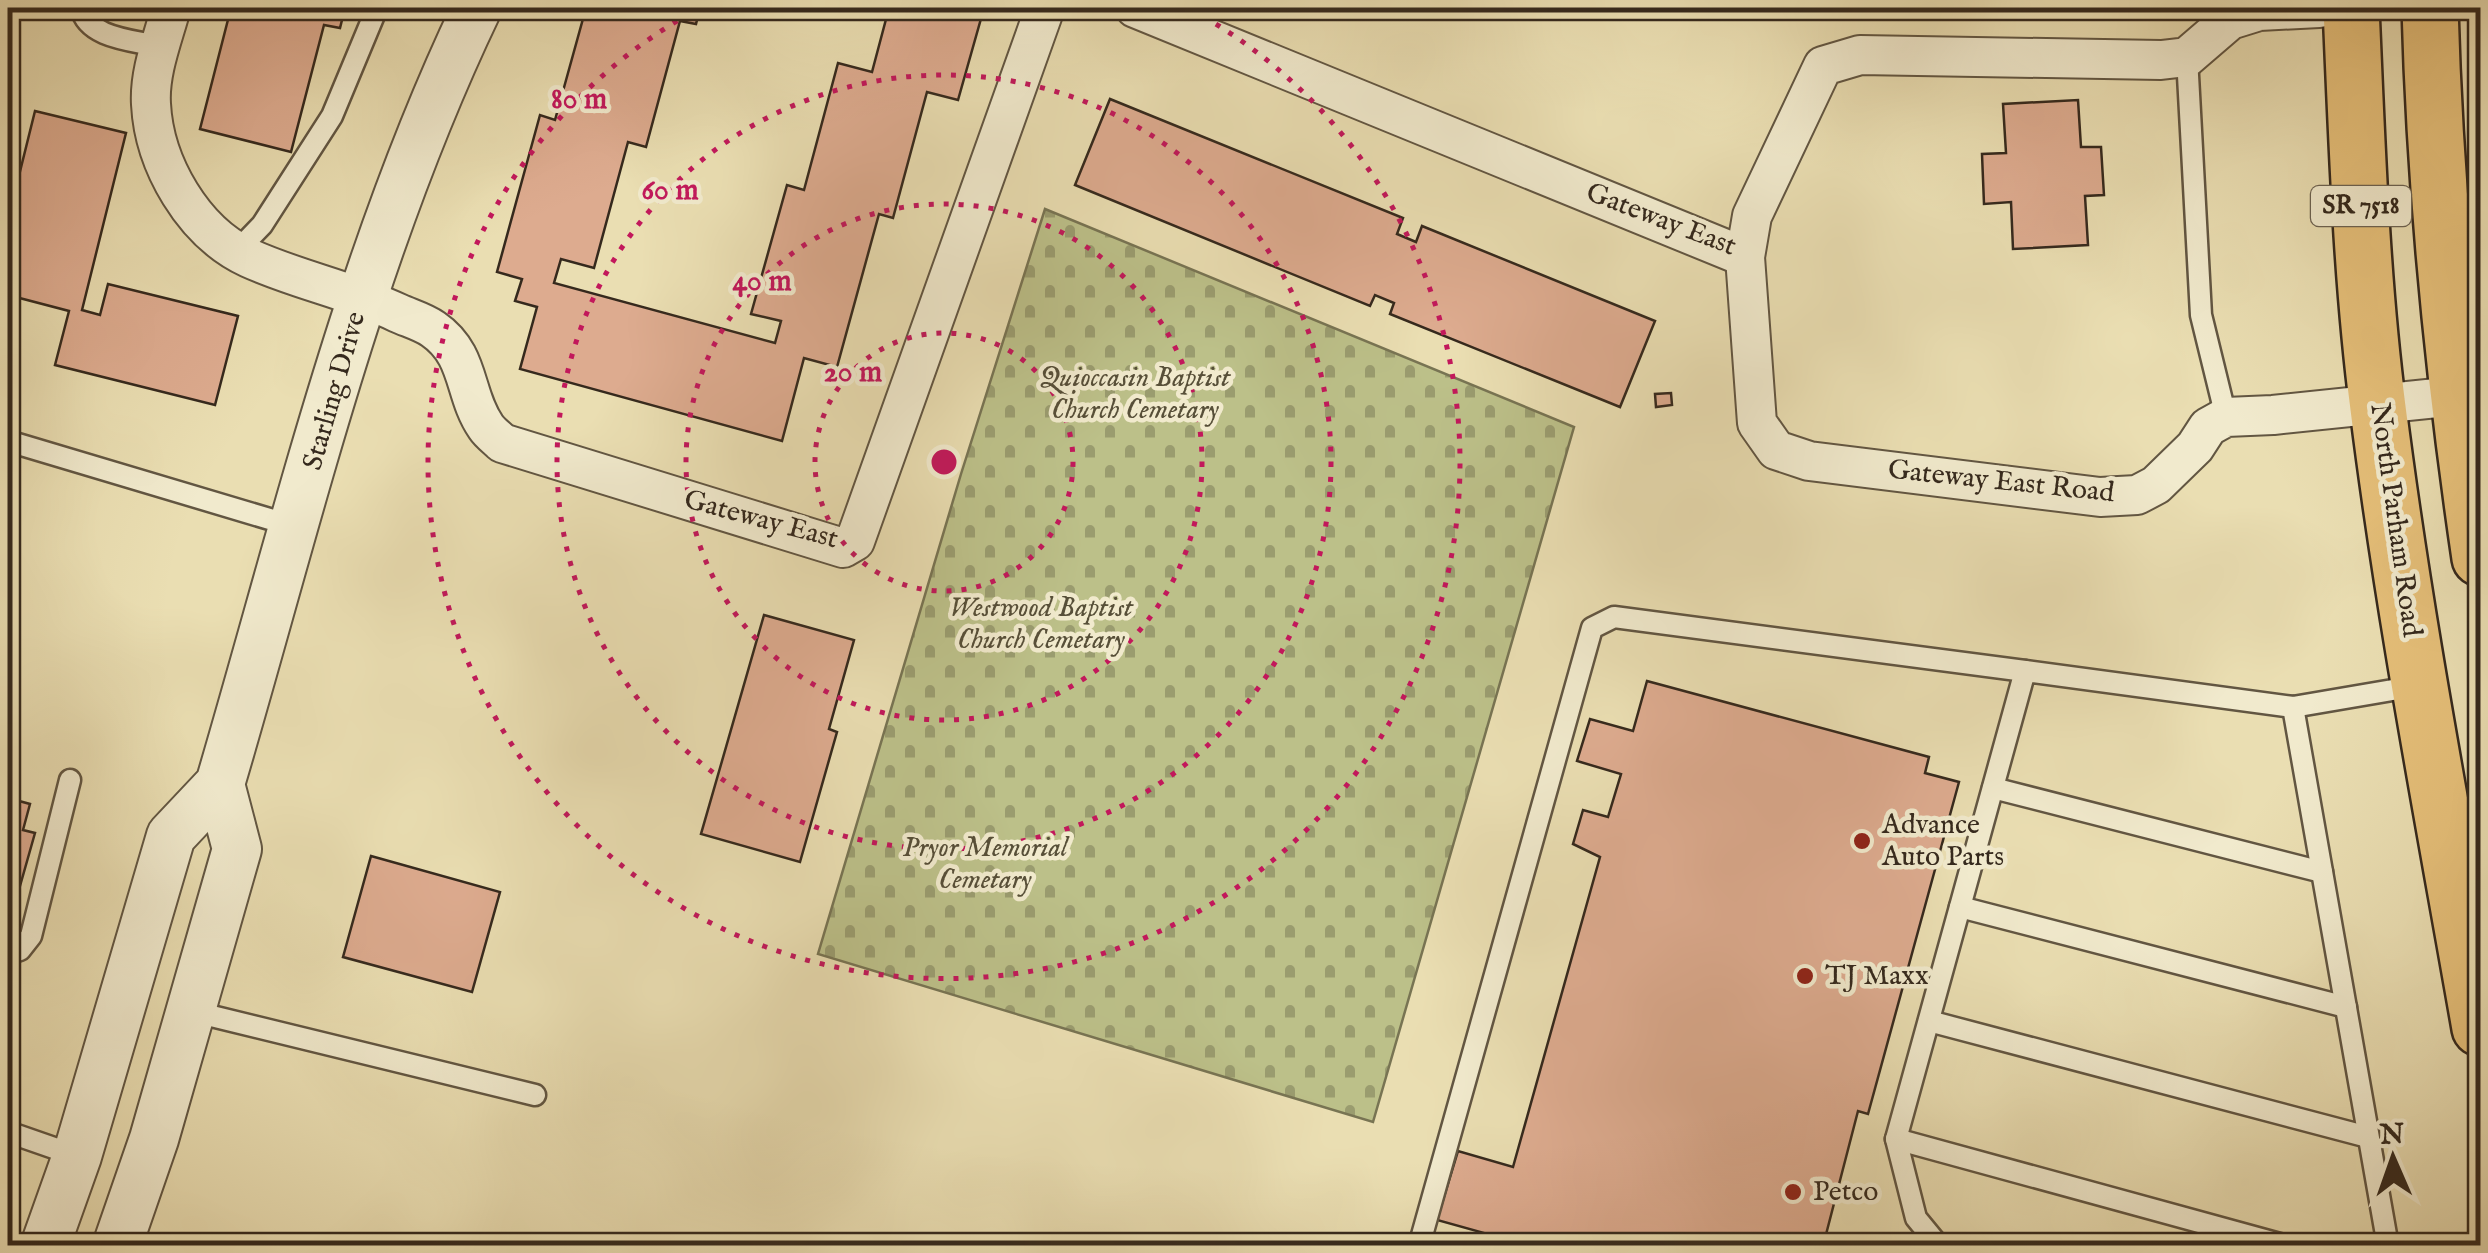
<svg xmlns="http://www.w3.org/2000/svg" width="2488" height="1253" font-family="'IM FELL English',serif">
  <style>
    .cemetery { fill: url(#cemetery-stones); stroke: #787453; stroke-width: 2.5 }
    .building { fill: #ddab8f; stroke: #35291d; stroke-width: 2.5 }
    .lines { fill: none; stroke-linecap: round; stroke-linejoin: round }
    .service-casing { stroke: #625642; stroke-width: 25 }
    .minor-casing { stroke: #625642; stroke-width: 42 }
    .tertiary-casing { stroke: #625642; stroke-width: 52 }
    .trunk-casing { stroke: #35291d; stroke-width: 60 }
    .service { stroke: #f1eacd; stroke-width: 20 }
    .minor { stroke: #f1eacd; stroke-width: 38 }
    .tertiary { stroke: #f1eacd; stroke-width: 48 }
    .trunk { stroke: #e5bf79; stroke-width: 55 }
    .ring { fill: none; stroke: #c2185b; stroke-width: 5; stroke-dasharray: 5 10 }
    .poi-dot { fill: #8f2418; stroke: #f1eacd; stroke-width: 4 }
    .labels { text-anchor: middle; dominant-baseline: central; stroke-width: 9; stroke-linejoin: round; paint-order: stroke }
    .shield { fill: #f1eacd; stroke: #6d6352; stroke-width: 2.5 }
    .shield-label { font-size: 25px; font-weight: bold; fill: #35291d }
    .street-label { font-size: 28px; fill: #35291d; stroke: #f1eacd }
    .park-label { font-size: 28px; font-style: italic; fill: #574f38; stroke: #f1eacd }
    .poi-label { font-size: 28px; fill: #35291d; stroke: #f1eacd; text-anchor: start }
    .centre { fill: #c2185b; stroke: #f1eacd; stroke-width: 5 }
    .ring-label { font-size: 30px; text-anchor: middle; font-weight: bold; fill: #c2185b; stroke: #f1eacd; stroke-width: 9; stroke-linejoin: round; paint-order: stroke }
  </style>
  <defs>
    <pattern id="cemetery-stones" width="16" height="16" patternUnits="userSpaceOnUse" patternTransform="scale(2.5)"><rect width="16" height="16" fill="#bcc089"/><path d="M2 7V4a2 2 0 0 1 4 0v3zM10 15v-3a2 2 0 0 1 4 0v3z" fill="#9a9c6f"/></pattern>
  </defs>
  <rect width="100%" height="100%" fill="#eadeb2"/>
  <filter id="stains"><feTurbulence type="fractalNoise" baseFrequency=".002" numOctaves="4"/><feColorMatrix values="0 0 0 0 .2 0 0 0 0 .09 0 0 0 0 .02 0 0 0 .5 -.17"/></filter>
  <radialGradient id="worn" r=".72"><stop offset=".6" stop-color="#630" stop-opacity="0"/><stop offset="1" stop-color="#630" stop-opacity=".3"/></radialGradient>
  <polygon class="cemetery" points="1045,209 1574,427 1373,1122 818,954 961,474"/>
  <g class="building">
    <polygon points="231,8 345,8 340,28 324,25 291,152 200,129"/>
    <polygon points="586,8 700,8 696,24 680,21 646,147 628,142 594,268 561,259 554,283 775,343 781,321 751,314 787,185 804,190 838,63 872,72 889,8 984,8 958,100 927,92 893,218 879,214 837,367 804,358 782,441 520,369 537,307 515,301 522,279 497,272 540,115 555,120"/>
    <polygon points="1110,99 1403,218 1397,234 1416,242 1422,226 1655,321 1620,407 1390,314 1394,303 1375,295 1370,306 1075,185"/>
    <polygon points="2078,100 2081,147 2101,147 2104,195 2085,196 2088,245 2013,249 2011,202 1984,204 1982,154 2006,153 2003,104"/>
    <polygon points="35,111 126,133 82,310 100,315 108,284 238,316 215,405 55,365 69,311 8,295 8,220"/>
    <polygon points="1671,393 1672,405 1656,407 1655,394"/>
    <polygon points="764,615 854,640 829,729 837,732 800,862 701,834"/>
    <polygon points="1647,681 1929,757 1925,773 1959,782 1868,1114 1858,1111 1823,1246 1492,1246 1495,1236 1437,1220 1458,1151 1513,1167 1600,857 1573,844 1583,810 1608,817 1621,774 1577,761 1590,719 1633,731"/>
    <polygon points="8,798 30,804 23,830 35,833 18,893 8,891"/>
    <polygon points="371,856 500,892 472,992 343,957"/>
  </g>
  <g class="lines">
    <defs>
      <g id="service">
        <path d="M81,8C88,39 134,40 161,47"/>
        <polyline points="2187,57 2201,315 2226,417"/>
        <polyline points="237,251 262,225 332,116 377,8"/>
        <polyline points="8,441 293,526"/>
        <polyline points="2293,707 2388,1246"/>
        <polyline points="1993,788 2322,872"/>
        <polyline points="1960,907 2346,1007"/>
        <polyline points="8,954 20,950 31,936 70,780"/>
        <polyline points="191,1011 535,1095"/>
        <polyline points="1929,1021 2368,1137"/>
        <polyline points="8,1132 77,1156"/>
        <polyline points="1896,1139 2287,1246"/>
        <polyline points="1419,1246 1592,628 1614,617 2025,671"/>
        <polyline points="1939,1246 1916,1218 1896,1139 2025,671 2293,707 2416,686"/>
      </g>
      <g id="minor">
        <path d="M171,8C163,38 149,72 151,104C154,164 193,232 249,258C297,280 350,290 398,313C409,318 423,322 433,329C471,355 463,394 486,427C490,433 497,438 502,443L843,548L855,541L1045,8"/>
        <polyline points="1135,8 1745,257"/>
        <polyline points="2319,8 2259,11 2230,20 2187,57 2161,60 1860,55 1823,66 1752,216 1745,257 1757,423 1776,450 1809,461 2100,497 2137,495 2156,485 2195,447 2208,427 2226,417 2273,415 2456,396"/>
      </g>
      <g id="tertiary">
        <path d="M45,1246L77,1156L171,836L220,784C297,523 359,254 477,8"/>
        <polyline points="117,1246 154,1139 237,849 220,784"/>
      </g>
      <g id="trunk">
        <path d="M2351,8C2357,141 2361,276 2378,408C2404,616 2444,822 2480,1028"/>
        <path d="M2430,8C2435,194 2453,374 2480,558"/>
      </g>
    </defs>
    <use href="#service" class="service-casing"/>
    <use href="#minor" class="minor-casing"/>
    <use href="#tertiary" class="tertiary-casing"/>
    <use href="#trunk" class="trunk-casing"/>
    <use href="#service" class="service"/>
    <use href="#minor" class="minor"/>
    <use href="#tertiary" class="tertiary"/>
    <use href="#trunk" class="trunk"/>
  </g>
  <g class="ring">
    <circle cx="944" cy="462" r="129"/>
    <circle cx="944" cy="462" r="258"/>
    <circle cx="944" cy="462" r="387"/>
    <path d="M1190 9A516 516 0 1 1 698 9"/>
  </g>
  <g class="poi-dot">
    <circle cx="1862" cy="841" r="10"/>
    <circle cx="1805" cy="976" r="10"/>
    <circle cx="1793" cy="1192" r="10"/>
  </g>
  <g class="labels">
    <rect class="shield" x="2311" y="186" width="100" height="40" rx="8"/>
    <g class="shield-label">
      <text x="2361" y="206">SR 7518</text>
    </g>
    <g class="street-label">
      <text transform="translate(1661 220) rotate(21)">Gateway East</text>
      <text transform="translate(335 391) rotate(-74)">Starling Drive</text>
      <text transform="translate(2001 482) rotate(6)">Gateway East Road</text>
      <text transform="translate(761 520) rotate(15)">Gateway East</text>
      <text transform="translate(2395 520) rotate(82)">North Parham Road</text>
    </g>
    <g class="park-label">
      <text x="1135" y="378">Quioccasin Baptist<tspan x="1135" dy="32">Church Cemetary</tspan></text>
      <text x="1041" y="608">Westwood Baptist<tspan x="1041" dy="32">Church Cemetary</tspan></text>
      <text x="985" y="848">Pryor Memorial<tspan x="985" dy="32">Cemetary</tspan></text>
    </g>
    <g class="poi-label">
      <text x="1882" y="825">Advance<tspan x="1882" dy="32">Auto Parts</tspan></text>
      <text x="1825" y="976">TJ Maxx</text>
      <text x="1813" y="1192">Petco</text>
    </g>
  </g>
  <circle cx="944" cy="462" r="15" class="centre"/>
  <g class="ring-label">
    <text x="579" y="108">80 m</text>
    <text x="670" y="199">60 m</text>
    <text x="762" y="290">40 m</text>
    <text x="853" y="381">20 m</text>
  </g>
  <rect width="2488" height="1253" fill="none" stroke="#eadeb2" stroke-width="40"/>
  <rect x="10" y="10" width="2468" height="1233" fill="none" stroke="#35291d" stroke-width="5"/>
  <rect x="20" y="20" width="2448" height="1213" fill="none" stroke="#35291d" stroke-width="2.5"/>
  <g transform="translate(2393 1158) rotate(358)" stroke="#f1eacd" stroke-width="8" paint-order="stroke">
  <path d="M0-8L18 38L0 25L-18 38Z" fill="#35291d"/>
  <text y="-15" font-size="28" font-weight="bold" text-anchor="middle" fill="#35291d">N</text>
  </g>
  <rect width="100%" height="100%" filter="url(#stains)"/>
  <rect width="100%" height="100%" fill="url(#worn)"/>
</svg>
